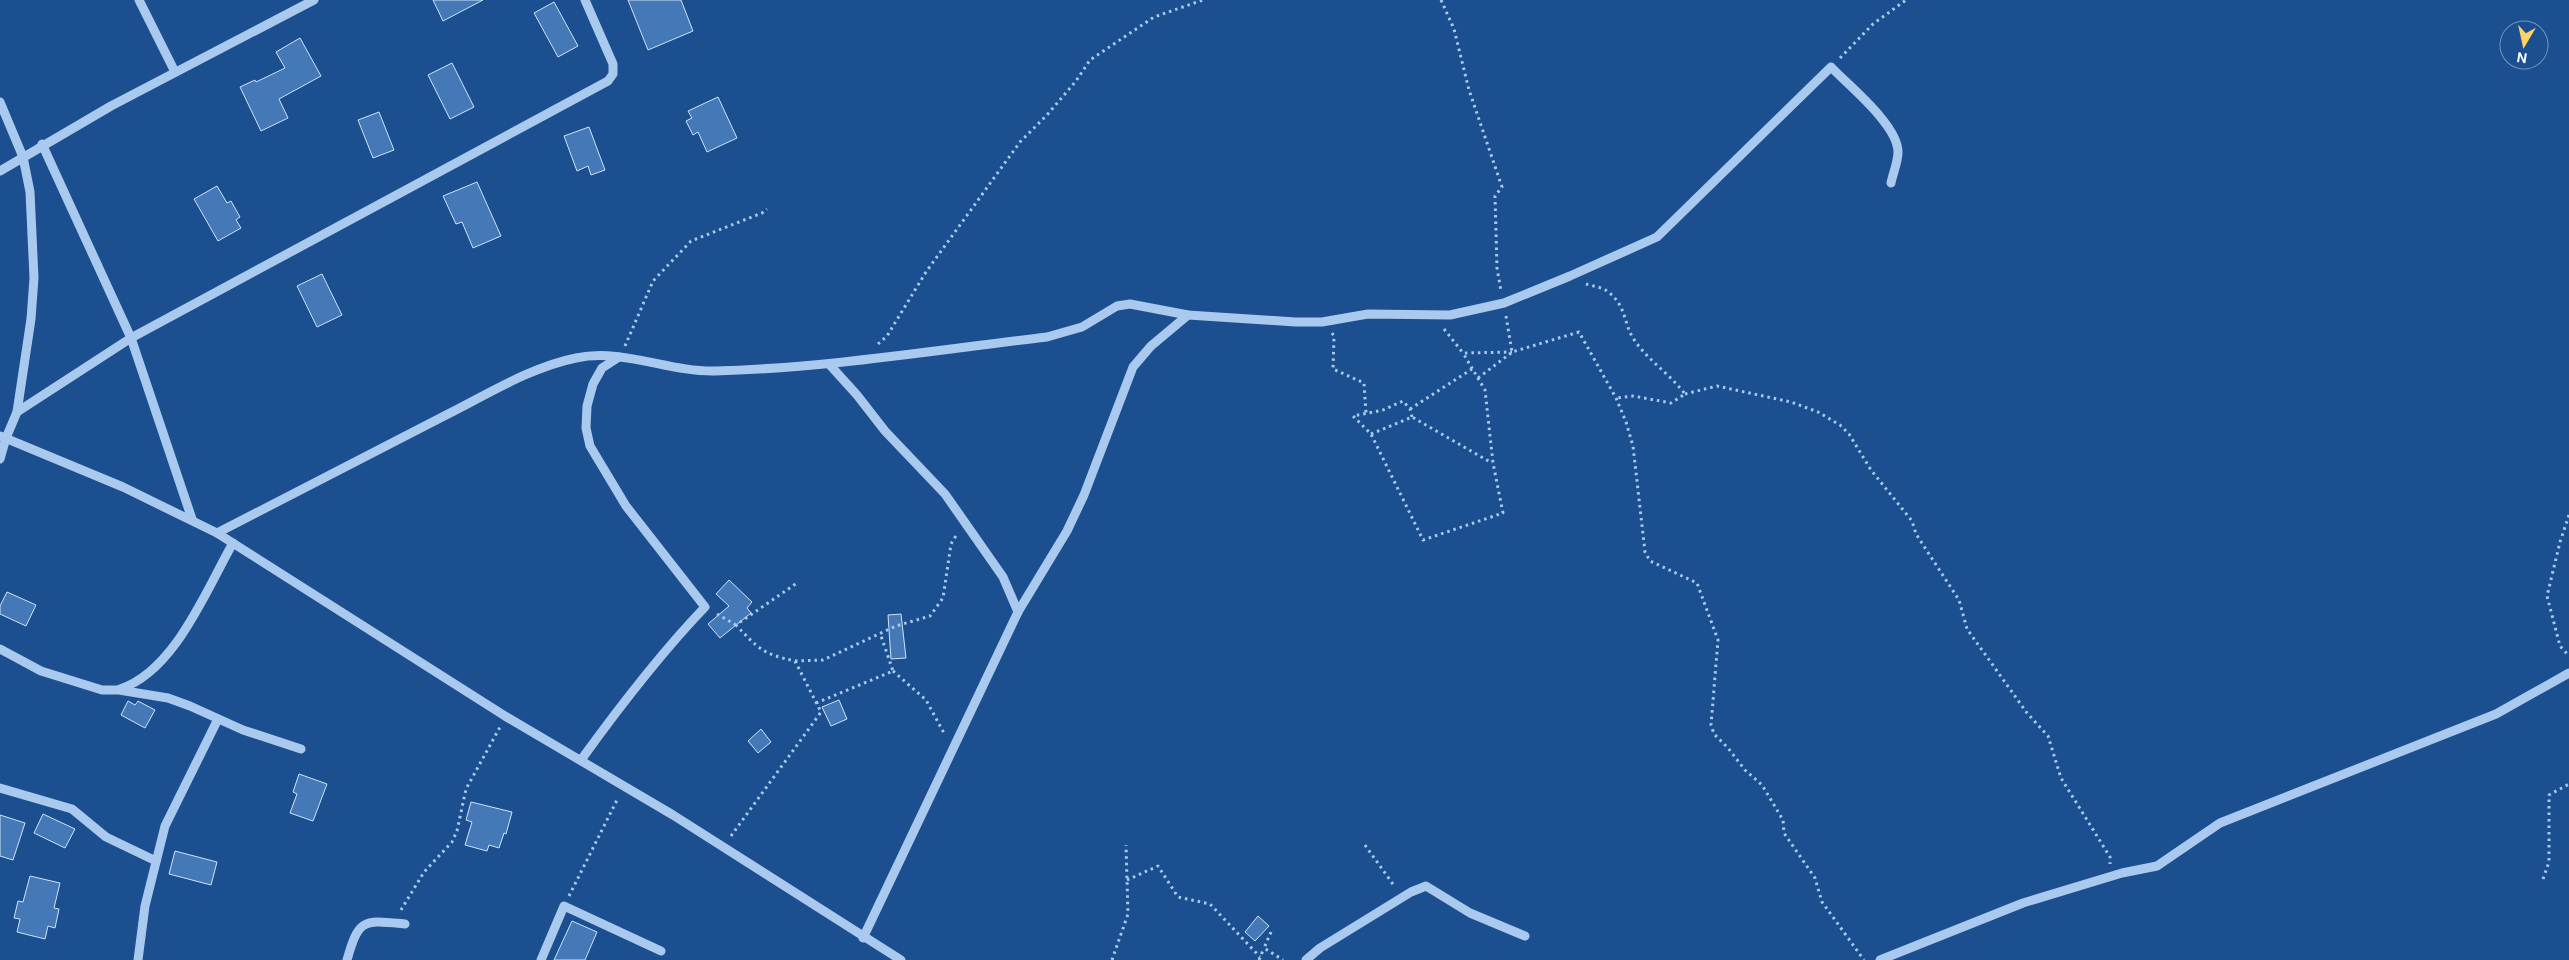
<svg xmlns="http://www.w3.org/2000/svg" width="2569" height="960" font-family="'DM Sans',sans-serif">
  <style>
    .building { fill: #4478b7; stroke: #cfe3fa }
    .lines { fill: none; stroke-linecap: round; stroke-linejoin: round }
    .path { stroke: #a9c9ee; stroke-width: 3; stroke-dasharray: 2.5 4; stroke-linecap: butt }
    .minor { stroke: #a9c9ee; stroke-width: 9 }
  </style>
  <rect width="100%" height="100%" fill="#1b4f8f"/>
  <g class="building">
    <polygon points="433,0 483,0 443,21"/>
    <polygon points="628,0 681,0 693,31 648,50"/>
    <polygon points="554,2 578,46 558,57 534,13"/>
    <polygon points="300,38 321,76 279,99 288,118 261,131 240,87 255,80 256,82 285,68 276,52"/>
    <polygon points="452,63 474,107 450,119 428,75"/>
    <polygon points="718,97 737,138 707,152 698,132 693,135 686,121 692,118 688,111"/>
    <polygon points="379,112 394,150 373,158 358,120"/>
    <polygon points="589,127 605,170 591,175 588,166 577,171 564,136"/>
    <polygon points="477,182 501,236 473,248 462,222 456,224 443,196"/>
    <polygon points="217,186 227,203 231,201 240,217 236,220 241,228 218,241 194,199"/>
    <polygon points="322,274 342,315 317,327 297,286"/>
    <polygon points="729,580 752,602 747,608 751,613 720,638 708,624 729,606 716,594"/>
    <polygon points="7,592 36,605 26,626 0,614 0,606"/>
    <polygon points="901,614 906,658 891,659 888,615"/>
    <polygon points="839,700 847,719 831,726 822,707"/>
    <polygon points="128,701 135,705 138,701 155,710 145,728 121,715"/>
    <polygon points="761,729 771,742 758,753 748,741"/>
    <polygon points="299,774 327,784 313,821 290,813 297,794 293,792"/>
    <polygon points="471,802 512,812 506,834 504,833 499,848 489,845 487,851 465,845 472,822 466,820"/>
    <polygon points="43,814 75,829 65,848 34,833"/>
    <polygon points="0,815 25,823 13,860 0,856"/>
    <polygon points="175,851 217,862 211,885 169,874"/>
    <polygon points="30,876 60,883 54,908 59,909 55,928 48,926 45,939 17,932 20,919 14,918 18,901 23,902"/>
    <polygon points="1258,916 1269,926 1255,941 1245,932"/>
    <polygon points="572,921 597,932 585,960 554,960"/>
  </g>
  <g class="lines">
    <g class="path">
      <polyline points="1441,0 1454,29 1469,90 1502,187 1495,196 1497,268 1501,291"/>
      <polyline points="1840,58 1873,24 1906,0"/>
      <path d="M1586,284C1592,286 1602,287 1607,291C1627,306 1623,322 1633,338C1647,360 1670,374 1685,394L1671,403L1633,396L1616,398"/>
      <polyline points="1506,316 1512,352 1579,332 1616,398 1626,422 1633,446 1645,552 1650,561 1697,583 1718,640 1711,725 1714,734 1728,748 1745,770 1762,785 1783,820 1784,833 1815,878 1822,902 1864,960"/>
      <polyline points="1444,329 1463,353 1512,352"/>
      <polyline points="1332,333 1334,336 1333,369 1364,383 1366,413"/>
      <polyline points="878,344 887,336 926,272 1020,142 1047,115 1076,81 1090,60 1154,17 1203,0"/>
      <polyline points="625,346 653,281 691,241 762,213 767,209"/>
      <polyline points="1478,378 1511,353"/>
      <polyline points="1685,394 1717,386 1791,402 1818,412 1840,425 1849,434 1871,470 1912,521 1916,534 1959,600 1967,629 2027,713 2048,736 2061,778 2110,857 2110,864"/>
      <polyline points="1410,409 1472,369"/>
      <polyline points="1412,417 1410,409 1403,401 1383,410 1353,416 1371,434 1423,540 1503,513 1493,463 1485,390 1463,353"/>
      <polyline points="1371,434 1412,417 1492,463"/>
      <polyline points="2569,515 2560,542 2547,596 2560,646 2569,656"/>
      <polyline points="717,614 736,625"/>
      <polyline points="795,661 823,660 896,626 930,616 943,598 951,544 957,534"/>
      <polyline points="893,671 926,700 945,735"/>
      <polyline points="816,703 893,671 880,633"/>
      <path d="M731,836L821,712L795,661C762,654 758,648 736,625L797,583"/>
      <polyline points="1365,845 1395,887"/>
      <polyline points="2543,879 2549,862 2549,795 2569,784"/>
      <polyline points="1127,880 1158,866 1178,897 1210,904 1260,957"/>
      <polyline points="569,896 618,798"/>
      <polyline points="401,910 424,872 452,842 457,831 466,789 500,727"/>
      <polyline points="1271,932 1264,948 1283,960"/>
      <polyline points="1112,960 1128,914 1126,845"/>
      <polyline points="1259,960 1264,948"/>
    </g>
    <g class="minor">
      <polyline points="139,0 175,72"/>
      <polyline points="0,102 23,157 30,192 34,278 31,319 17,412 6,438 0,459"/>
      <polyline points="42,144 131,338 192,519"/>
      <polyline points="0,171 111,106 314,0"/>
      <polyline points="829,364 857,395 885,431 945,494 1003,577 1018,612"/>
      <polyline points="17,412 131,338 608,81 613,74 613,64 585,0"/>
      <polyline points="0,436 123,487 217,533 505,716 673,815 901,960"/>
      <path d="M217,533C294,493 371,453 448,414C488,394 531,367 576,358C622,348 669,372 715,371C826,368 936,350 1047,337L1082,327L1117,306L1130,304L1188,315L1295,322H1322L1368,314L1450,315L1504,303L1570,276L1657,237L1831,67C1849,86 1898,125 1898,152C1898,162 1893,173 1891,183"/>
      <polyline points="0,649 41,671 102,690 119,690 168,698 190,706 243,730 301,749"/>
      <path d="M120,689C175,671 206,590 233,543"/>
      <path d="M581,760C620,706 659,655 705,607L626,506L590,446L586,428L587,406L593,384L602,368L619,357"/>
      <polyline points="0,788 72,809 106,837 156,861"/>
      <polyline points="863,938 1018,612 1067,531 1084,495 1133,367 1151,346 1188,315"/>
      <polyline points="138,960 145,906 165,826 218,719"/>
      <path d="M347,960C359,918 363,920 405,924"/>
      <polyline points="541,960 564,906 661,951"/>
      <polyline points="1306,960 1320,948 1411,892 1426,886 1470,913 1525,936"/>
      <polyline points="1880,960 2023,903 2122,873 2157,866 2220,823 2496,714 2569,673"/>
    </g>
  </g>
  <g transform="translate(2524 45) rotate(189)"><circle r="24" fill="#1b4f8f" stroke="#7695bc"/>
  <path d="M0-4L9 19L0 12L-9 19Z" fill="#ffd166"/>
  <text y="-8" font-size="14" font-weight="bold" text-anchor="middle" fill="#ffffff">N</text>
  </g>
</svg>
